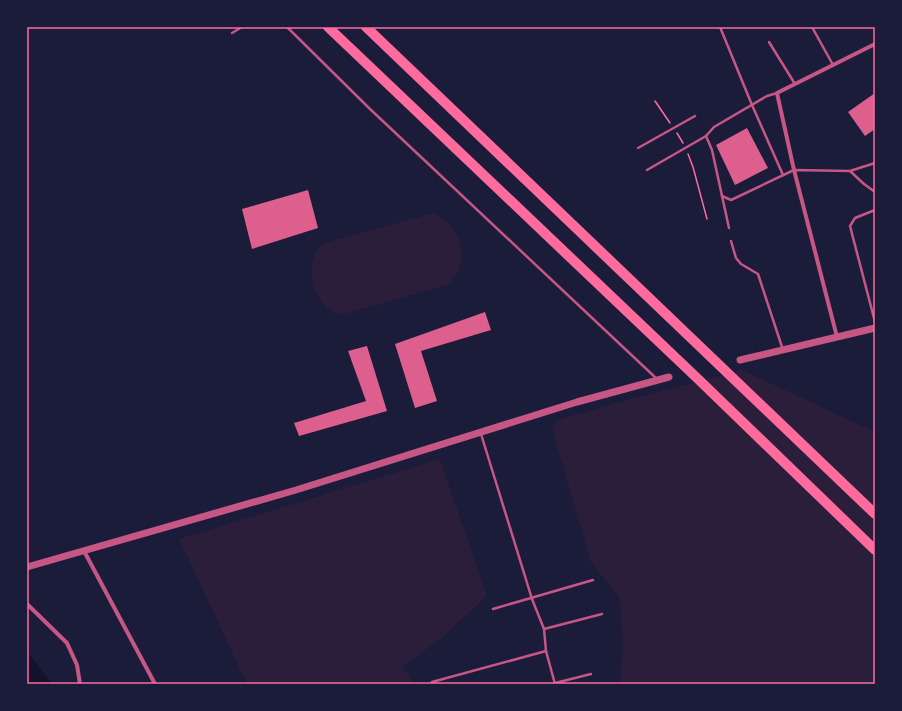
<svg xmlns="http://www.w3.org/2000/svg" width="902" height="711" font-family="'Nunito Sans',sans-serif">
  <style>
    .green { fill: #2a1e3b }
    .water { fill: #12122b }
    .building { fill: #dd5f8e }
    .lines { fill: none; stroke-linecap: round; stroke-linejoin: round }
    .path { stroke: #ff6b9d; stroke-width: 1.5 }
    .service { stroke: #c65784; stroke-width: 2.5 }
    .minor { stroke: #c65784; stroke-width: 4 }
    .tertiary { stroke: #c65784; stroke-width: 7 }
    .motorway { stroke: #ff6b9d; stroke-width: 10 }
    .neatline { fill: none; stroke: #ff6b9d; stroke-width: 1.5 }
  </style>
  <rect width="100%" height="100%" fill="#1b1b3a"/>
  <g class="green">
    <path d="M434,213C454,223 468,247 459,270C457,275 451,280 447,285L340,315C336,313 330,310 327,307C313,296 306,269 316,253C318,249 321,246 324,243Z"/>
    <polygon points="742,370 875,432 875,684 620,684 623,641 619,597 591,562 552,429 556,421 612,404"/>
    <polygon points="440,459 487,596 438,641 403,666 413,684 247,684 179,539"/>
  </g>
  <polygon class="water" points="27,651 52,684 27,684"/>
  <g class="building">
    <polygon points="875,93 875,129 865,136 848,112"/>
    <polygon points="747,128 768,168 735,185 716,145"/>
    <polygon points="308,190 318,228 252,249 242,209"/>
    <polygon points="485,312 491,330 421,351 437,401 415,408 395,344"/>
    <polygon points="367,346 387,411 299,436 294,423 366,401 348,351"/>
  </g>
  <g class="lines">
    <g class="path">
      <polyline points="655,101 670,123"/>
      <polyline points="677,133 683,143"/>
      <polyline points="688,154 693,167 707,219"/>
    </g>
    <g class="service">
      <polyline points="287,27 370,109 657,379"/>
      <polyline points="720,27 752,105 783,175"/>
      <polyline points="812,27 833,65"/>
      <polyline points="232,33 242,27"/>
      <polyline points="769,42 795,84"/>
      <polyline points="706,136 712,150 729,228"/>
      <polyline points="638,148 695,116"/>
      <polyline points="647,170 706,136 714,127 767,96 777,93"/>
      <polyline points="850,171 864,184 875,192"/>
      <polyline points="722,196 731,200 794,170 850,171 875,163"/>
      <polyline points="875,210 855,218 850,226 875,322"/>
      <polyline points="731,241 736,258 741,264 758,274 783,350"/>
      <polyline points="481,434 532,599 544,629 546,651 555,684"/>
      <polyline points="493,609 593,580"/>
      <polyline points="544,629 602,614"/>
      <polyline points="432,682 546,651"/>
      <polyline points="555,683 591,674"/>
    </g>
    <g class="minor">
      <polyline points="837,337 794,170 777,93 875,44"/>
      <polyline points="84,551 155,684"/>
      <polyline points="27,604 67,643 77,665 80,684"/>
    </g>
    <g class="tertiary">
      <polyline points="740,360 875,328"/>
      <polyline points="27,567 296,490 577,402 669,377"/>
    </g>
    <g class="motorway">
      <polyline points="328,27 697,378 875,550"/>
      <polyline points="366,27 875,514"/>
    </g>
  </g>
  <rect width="902" height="711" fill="none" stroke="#1b1b3a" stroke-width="56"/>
  <rect x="28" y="28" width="846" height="655" class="neatline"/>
</svg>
